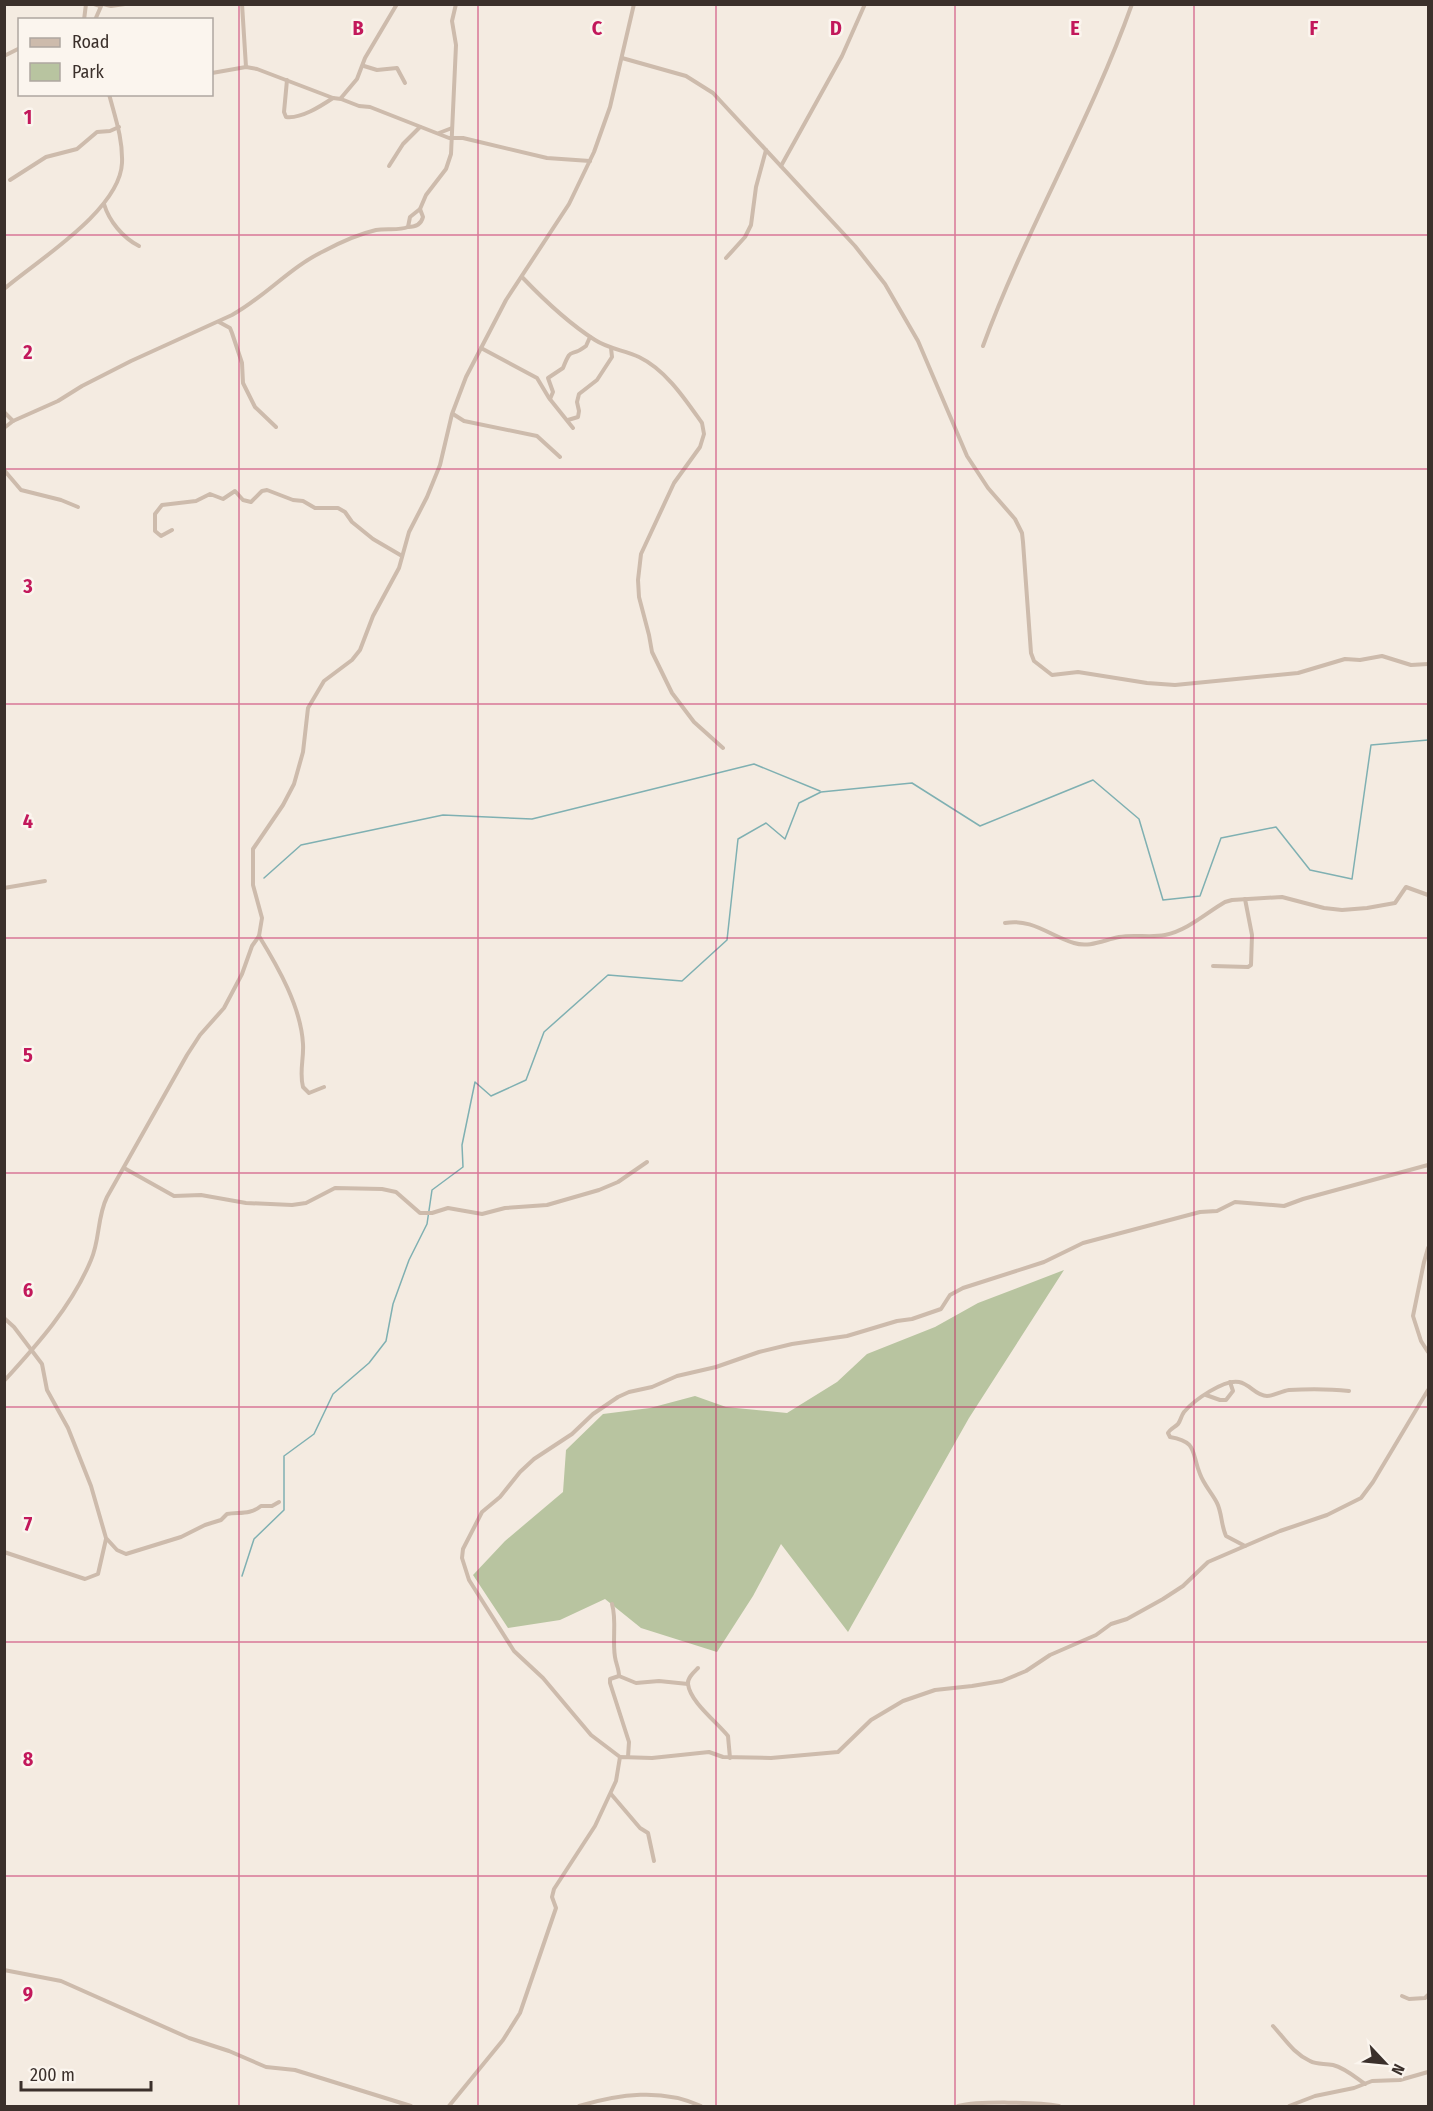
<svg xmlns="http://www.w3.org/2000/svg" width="1433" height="2111" font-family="'Fira Sans Condensed',sans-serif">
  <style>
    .green { fill: #b8c4a0 }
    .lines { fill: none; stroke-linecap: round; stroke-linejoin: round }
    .stream { stroke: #7fb0b2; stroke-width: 1.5 }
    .minor { stroke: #cdbbac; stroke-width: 4 }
    .grid { fill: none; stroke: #c2185b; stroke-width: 1.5; stroke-opacity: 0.55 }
    .grid-label { font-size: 20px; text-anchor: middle; font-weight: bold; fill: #c2185b; stroke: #fbf5ee; stroke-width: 5; stroke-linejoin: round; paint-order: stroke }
  </style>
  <rect width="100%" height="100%" fill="#f4ebe1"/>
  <polygon class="green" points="1064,1270 969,1418 848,1632 781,1544 753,1596 717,1652 641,1628 605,1599 560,1620 508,1628 473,1575 505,1541 563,1492 566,1450 603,1414 650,1408 695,1396 726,1407 787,1413 837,1382 867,1354 935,1327 978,1303"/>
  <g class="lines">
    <g class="stream">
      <polyline points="264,878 301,845 443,815 532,819 754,764 820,791"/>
      <polyline points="242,1576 254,1539 284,1510 284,1456 314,1434 333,1394 369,1363 386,1341 393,1304 409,1260 427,1224 432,1190 463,1167 462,1145 475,1082 491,1096 526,1080 544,1032 608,975 682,981 727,940 738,839 766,823 785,839 799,803 821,792 912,783 980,826 1093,780 1139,819 1163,900 1200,896 1221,838 1276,827 1310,870 1352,879 1371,745 1428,740"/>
    </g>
    <g class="minor">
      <polyline points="94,4 100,6"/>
      <polyline points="103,4 111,6 125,4"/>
      <polyline points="242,4 246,67"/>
      <polyline points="84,20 86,4"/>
      <polyline points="95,20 102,4"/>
      <polyline points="4,56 20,48"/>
      <polyline points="622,58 686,76 713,93 855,246 885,284 918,341 967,456 988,488 1015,519 1022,533 1023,542 1031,653 1034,661 1052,675 1078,672 1147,683 1175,685 1298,673 1345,659 1360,660 1382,656 1411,665 1428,664"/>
      <polyline points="364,66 377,70 397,68 405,83"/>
      <polyline points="212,73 246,67 257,69 333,98 341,99 359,106 370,107 449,138 463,138 547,158 590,161"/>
      <path d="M287,80L284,112L286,117C301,119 321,106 333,98"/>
      <polyline points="341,98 357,79 365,58 397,4"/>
      <polyline points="439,133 452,128"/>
      <polyline points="389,166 403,144 420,127"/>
      <polyline points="781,166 842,56 865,4"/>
      <polyline points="10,180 46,157 77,149 97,132 110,131 119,127"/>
      <path d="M104,204C109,221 123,238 139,246"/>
      <path d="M408,227C415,227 421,225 423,217L420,209"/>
      <polyline points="726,258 745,237 751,225 756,187 766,150"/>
      <path d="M522,277C544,300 568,323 595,340C609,349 624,350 639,357C666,370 685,399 702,423L704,434L700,447L674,483L641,554L638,580L639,597L649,635L652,652L672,693L694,722L723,748"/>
      <path d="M4,289C38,260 120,210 122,163C123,139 115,117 109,94"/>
      <polyline points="219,322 230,328 232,333 242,363 243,383 255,407 276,427"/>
      <path d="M983,346C1026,229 1090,122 1132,4"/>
      <polyline points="481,348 537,378 549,398 573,428"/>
      <path d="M550,399L553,392L548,378L563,368C572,345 569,359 586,346L590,337"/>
      <polyline points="4,412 13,421"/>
      <polyline points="453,414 464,421 537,436 560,457"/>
      <polyline points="568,420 578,417 579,411 577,402 579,394 597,380 612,357 611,348"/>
      <path d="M4,428L13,421L58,401L82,386L131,361L232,315C265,297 290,267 324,251C339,243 359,234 376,230C387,228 398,231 408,227L410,217L420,209L426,195L446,169L451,154L456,45L452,21L456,4"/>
      <polyline points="4,470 21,490 61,500 78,507"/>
      <polyline points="172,530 161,536 155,531 155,514 162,505 196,501 210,494 223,499 235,491 243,500 251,502 262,491 267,490 293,500 303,501 315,508 338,508 345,512 352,522 373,539 402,556"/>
      <polyline points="4,888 45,881"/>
      <path d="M1005,923C1032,918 1050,936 1074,943C1089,948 1104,940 1119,937C1134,934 1150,938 1165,935C1188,930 1206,913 1225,902L1232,900L1282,897L1324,908L1342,910L1367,908L1395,903L1406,887L1428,895"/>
      <path d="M259,936C278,967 301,1007 303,1044C304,1059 299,1072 303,1087L309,1093L324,1087"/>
      <polyline points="1213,966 1248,967 1251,965 1252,935 1245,899"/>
      <polyline points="124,1168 174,1196 201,1195 246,1203 292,1205 306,1203 335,1188 382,1189 396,1192 420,1213 432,1213 448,1208 482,1214 505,1208 547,1205 599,1190 618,1182 647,1162"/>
      <polyline points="1428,1248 1424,1262 1413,1316 1421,1341 1428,1352"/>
      <path d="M4,1318L14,1327L42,1364L47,1390L68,1428L91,1486L106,1538L117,1550L126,1554L181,1537L205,1525L221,1520L227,1514C240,1512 250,1515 261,1506H272L279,1502"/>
      <path d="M4,1381C37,1345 72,1306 91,1260C100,1240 97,1217 107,1197L187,1055L200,1035L224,1008L242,974L252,946L259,936L262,918L253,885V849L283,805L294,784L303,752L308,708L324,681L352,660L360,650L373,616L399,568L409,532L427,497L440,465L452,414L466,377L506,300L569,204L594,152L610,107L634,4"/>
      <polyline points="1206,1395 1220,1400 1226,1400 1233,1391 1230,1382"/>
      <path d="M1245,1546L1226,1536C1221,1525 1222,1513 1217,1503C1212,1493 1204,1485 1200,1474C1191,1452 1198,1442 1170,1437L1168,1433C1170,1429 1175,1427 1178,1424C1181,1420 1181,1416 1184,1412C1194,1400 1224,1379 1239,1382C1250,1384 1256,1396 1267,1396C1275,1396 1281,1391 1289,1390C1309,1389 1330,1389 1349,1391"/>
      <polyline points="4,1552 85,1579 98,1574 106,1539"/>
      <path d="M612,1604C617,1621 612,1639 615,1657C616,1664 619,1669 619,1676L610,1679V1683L629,1742L628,1757"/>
      <path d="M698,1668C694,1672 687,1678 688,1684C690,1702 717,1722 728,1736L730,1758"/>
      <polyline points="619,1676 636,1683 659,1681 688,1684"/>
      <polyline points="620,1757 591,1735 543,1678 514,1651 469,1580 462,1558 463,1549 482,1512 500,1497 520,1472 534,1459 572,1434 593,1414 618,1397 629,1392 652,1387 677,1376 716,1367 759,1352 792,1344 847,1336 897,1321 912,1319 941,1309 950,1295 963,1288 1044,1262 1083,1243 1200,1212 1217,1211 1235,1202 1284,1206 1303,1199 1428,1165"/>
      <polyline points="611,1794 640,1828 648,1833 654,1861"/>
      <polyline points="4,1970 61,1981 189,2038 229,2051 266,2067 295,2070 411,2106"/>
      <polyline points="1402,1996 1409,1999 1425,1998 1428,1995"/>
      <path d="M1273,2026C1285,2039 1293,2053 1310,2061C1317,2065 1325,2063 1333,2065C1345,2068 1355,2077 1365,2084"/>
      <polyline points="449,2106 503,2040 520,2013 556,1908 552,1897 554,1889 595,1826 616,1781 620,1757 652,1758 709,1752 723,1757 771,1758 838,1752 871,1720 903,1701 935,1690 972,1686 1002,1681 1026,1671 1050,1655 1096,1635 1111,1624 1127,1619 1163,1599 1183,1586 1208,1562 1280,1531 1327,1515 1361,1498 1373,1482 1428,1390"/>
      <path d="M579,2106C619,2094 662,2088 701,2106"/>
      <path d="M958,2106C978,2101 1038,2102 1059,2106"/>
      <polyline points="1289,2106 1315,2096 1354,2088 1372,2081 1400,2080 1428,2072"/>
    </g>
  </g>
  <path class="grid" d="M239,4V2106M478,4V2106M716,4V2106M955,4V2106M1194,4V2106M4,235H1428M4,469H1428M4,704H1428M4,938H1428M4,1173H1428M4,1407H1428M4,1642H1428M4,1876H1428"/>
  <g class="grid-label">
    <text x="358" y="35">B</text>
    <text x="597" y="35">C</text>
    <text x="836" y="35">D</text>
    <text x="1075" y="35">E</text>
    <text x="1314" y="35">F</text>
    <text x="28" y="124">1</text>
    <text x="28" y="359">2</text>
    <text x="28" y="593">3</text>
    <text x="28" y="828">4</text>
    <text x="28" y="1062">5</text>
    <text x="28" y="1297">6</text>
    <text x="28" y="1531">7</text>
    <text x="28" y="1766">8</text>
    <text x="28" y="2001">9</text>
  </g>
  <rect width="1433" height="2111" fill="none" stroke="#3b302b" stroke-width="12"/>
  <rect x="18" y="18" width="195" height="78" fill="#fbf5ee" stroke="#aea6a0" stroke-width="1.5"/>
  <rect x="30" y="38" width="30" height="9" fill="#cdbbac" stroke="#aea6a0" stroke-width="1.5"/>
  <text x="72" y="48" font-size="18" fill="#3b302b">Road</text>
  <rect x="30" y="63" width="30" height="18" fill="#b8c4a0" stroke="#aea6a0" stroke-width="1.5"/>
  <text x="72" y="78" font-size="18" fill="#3b302b">Park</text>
  <g transform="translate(1385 2063) rotate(116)" stroke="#fbf5ee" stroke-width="4.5" paint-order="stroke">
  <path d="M0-4.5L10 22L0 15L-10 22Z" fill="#3b302b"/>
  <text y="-9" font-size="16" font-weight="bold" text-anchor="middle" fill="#3b302b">N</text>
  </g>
  <path d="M21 2081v9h130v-9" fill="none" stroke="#3b302b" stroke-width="3"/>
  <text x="30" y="2081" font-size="18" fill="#3b302b" stroke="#fbf5ee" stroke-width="4.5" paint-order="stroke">200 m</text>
</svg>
